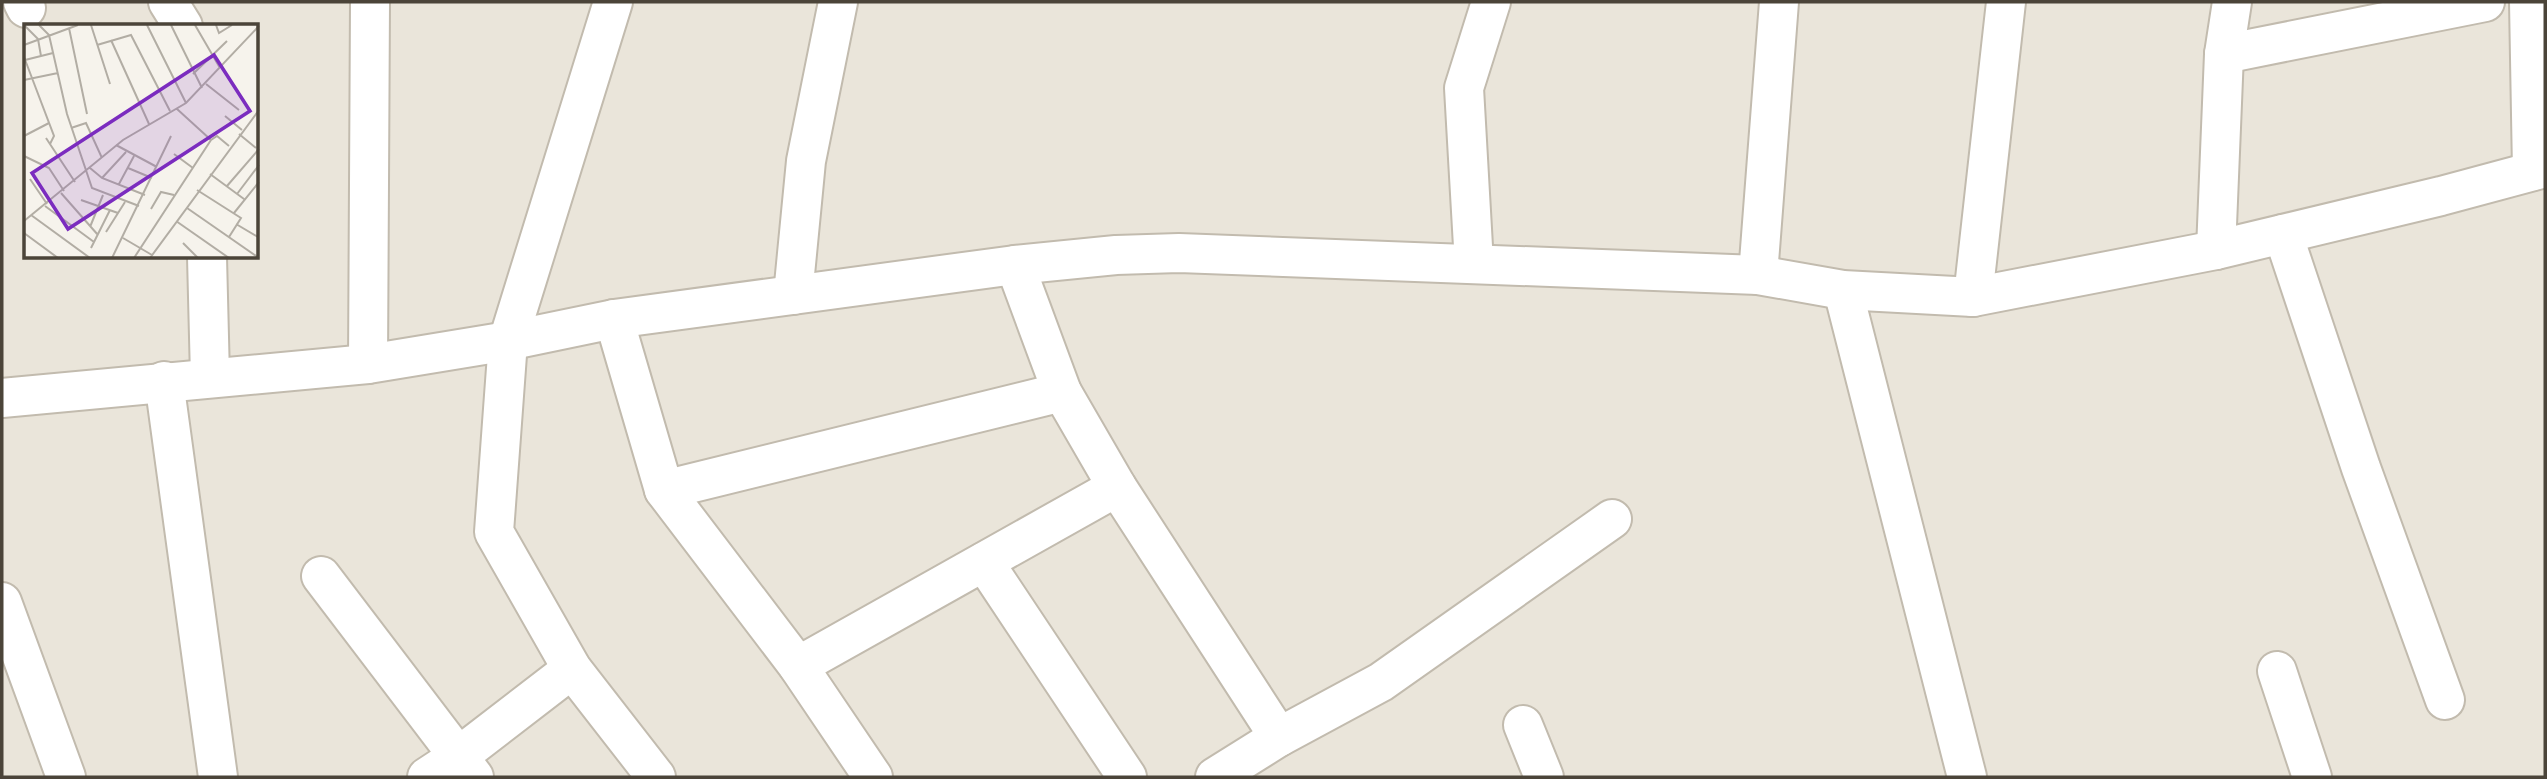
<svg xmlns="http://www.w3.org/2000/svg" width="2547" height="779" font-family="'DM Sans',sans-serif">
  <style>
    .residential { fill: #eae5da; fill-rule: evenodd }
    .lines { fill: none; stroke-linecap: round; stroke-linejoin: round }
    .minor-casing { stroke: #c2bbae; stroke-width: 42 }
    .minor { stroke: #fff; stroke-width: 38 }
    .inset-road { fill: none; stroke: #b2ada4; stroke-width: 2 }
    .view { fill: #7b2cbf; fill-opacity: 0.15; stroke: #7b2cbf; stroke-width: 3.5 }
    .inset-edge { fill: none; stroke: #4b4439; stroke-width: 3.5 }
  </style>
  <rect width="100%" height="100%" fill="#f6f3ec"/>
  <path class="residential" d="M2,2H2545V777H2ZM26,26H257V257H26Z"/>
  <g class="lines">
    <defs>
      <g id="minor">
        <polyline points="23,2 26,8"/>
        <polyline points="168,2 183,26"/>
        <polyline points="613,2 508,341 494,532 572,669 656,777"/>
        <polyline points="2529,2 2532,171"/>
        <polyline points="2224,54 2485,2"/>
        <polyline points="2283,234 2361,468 2445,700"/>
        <polyline points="2216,250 2224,54 2232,2"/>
        <polyline points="207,257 210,377"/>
        <polyline points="1474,264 1464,88 1491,2"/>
        <polyline points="1015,265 1062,392 1117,487 1279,737"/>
        <polyline points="1758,275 1779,2"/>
        <polyline points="1843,290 1967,777"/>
        <polyline points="793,295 806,161 838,2"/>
        <polyline points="1973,297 2006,2"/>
        <polyline points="614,319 664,490 798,666 873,777"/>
        <polyline points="368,364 370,2"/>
        <polyline points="164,381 218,777"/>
        <polyline points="2,398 368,364 508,341 614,319 1015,265 1116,255 1179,253 1758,275 1843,290 1973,297 2216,250 2441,196 2545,168"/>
        <polyline points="664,490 1062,392"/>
        <polyline points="984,562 1127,777"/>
        <polyline points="321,576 474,777"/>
        <polyline points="2,602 66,777"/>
        <polyline points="798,666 1117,487"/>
        <polyline points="2277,671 2312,777"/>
        <polyline points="1523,725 1544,777"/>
        <polyline points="427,777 459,756 572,669"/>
        <polyline points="1215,777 1279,737 1381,682 1612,519"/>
      </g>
    </defs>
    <use href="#minor" class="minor-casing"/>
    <use href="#minor" class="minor"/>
  </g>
  <g transform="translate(24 24)">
    <rect width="234" height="234" fill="#f6f3ec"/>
    <path class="inset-road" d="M0,1L14,15L17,32M15,1L25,11L43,90L68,164L115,182M67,1L86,60M123,1L162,79M147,1L178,64M171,1L196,44M192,1L195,9L208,1M45,4L63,90M87,16L125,100M0,21L54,1M73,21L107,11L146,87M0,33L30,112L26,120M1,36L29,29M169,50L203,17M0,56L34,49M182,60L215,86M153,85L187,116M201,92L218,106M47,104L62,99L78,134M215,110L232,124M0,112L25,99M22,114L51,158M92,121L133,143M150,130L169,144M0,132L25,144L40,167M66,144L78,154L121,171M104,144L128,154M186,150L220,175M78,154L102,128M6,155L23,180M95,160L110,132M203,162L235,125M173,166L217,194L205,213M37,169L74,211M213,170L235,141M57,176L94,189M21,182L70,218M163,184L235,234M127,185L137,168L150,171M210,189L235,158M7,191L66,234M0,197L99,116L162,79L235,2M152,197L205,234M212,200L234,213M66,203L79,171M82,208L101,178M0,209L34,234M99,214L128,231M159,219L174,234M67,224L86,186M88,234L147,112M110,234L187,116L193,112L205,122M126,234L235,86"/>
    <path class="view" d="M190,31L226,87L44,205L8,149Z"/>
    <rect width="234" height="234" class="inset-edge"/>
  </g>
  <rect width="2547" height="779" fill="none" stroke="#4b4439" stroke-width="7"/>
</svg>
